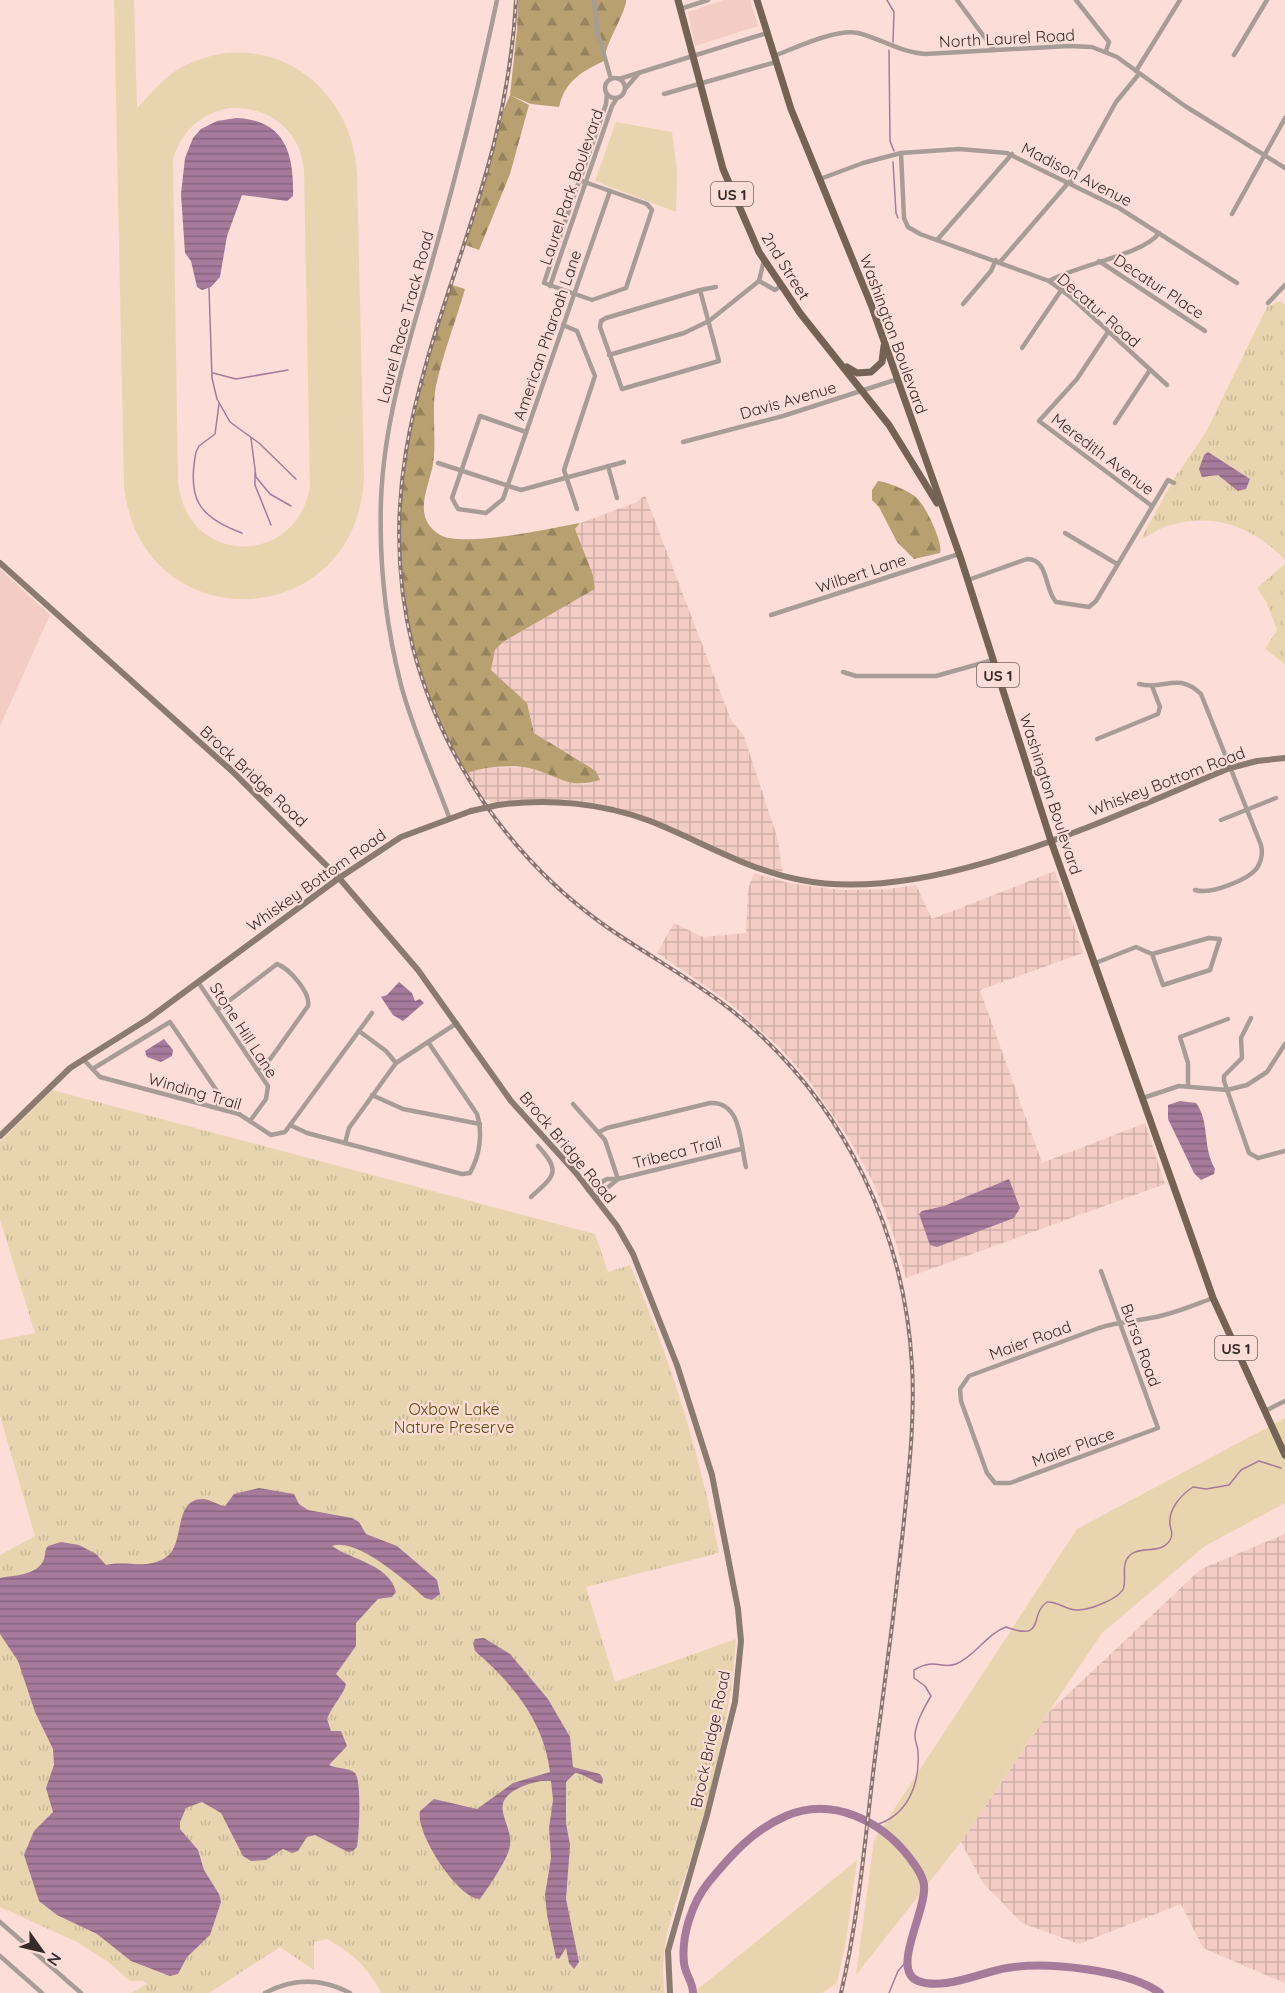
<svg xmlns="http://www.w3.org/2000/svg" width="1285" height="1993" font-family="Quicksand,sans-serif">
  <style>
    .built { fill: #f2ccc5 }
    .industrial { fill: url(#industrial-grid) }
    .grass { fill: #e8d5b0; fill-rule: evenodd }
    .forest { fill: url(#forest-firs) }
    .park { fill: url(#park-tufts) }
    .water { fill: url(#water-rules) }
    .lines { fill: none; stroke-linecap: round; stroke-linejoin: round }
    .stream { stroke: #a57a9b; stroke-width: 1.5 }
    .river { stroke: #a57a9b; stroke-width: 8 }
    .street { stroke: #a89d96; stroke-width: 4.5 }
    .secondary { stroke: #8a7a70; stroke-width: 6 }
    .primary { stroke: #746255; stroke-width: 7 }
    .rail-casing { stroke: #877471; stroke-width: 4 }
    .rail { stroke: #fdddd8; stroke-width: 1.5; stroke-dasharray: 4.5; stroke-linecap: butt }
    .secondary-bridge { stroke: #8a7a70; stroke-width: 6 }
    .labels { text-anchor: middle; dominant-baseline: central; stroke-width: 4.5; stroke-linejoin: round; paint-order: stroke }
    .shield { fill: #fdddd8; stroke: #72605e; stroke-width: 1.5 }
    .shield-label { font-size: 15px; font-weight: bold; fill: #362b29 }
    .street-label { font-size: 16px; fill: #362b29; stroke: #fdddd8 }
    .park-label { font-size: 16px; fill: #614709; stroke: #fdddd8 }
  </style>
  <defs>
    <pattern id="industrial-grid" width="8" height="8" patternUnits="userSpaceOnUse" patternTransform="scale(1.5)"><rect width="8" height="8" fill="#f2ccc5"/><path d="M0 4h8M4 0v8" fill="none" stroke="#d0afa9"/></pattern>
    <pattern id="forest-firs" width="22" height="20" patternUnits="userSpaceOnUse" patternTransform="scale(1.5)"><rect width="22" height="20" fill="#b9a070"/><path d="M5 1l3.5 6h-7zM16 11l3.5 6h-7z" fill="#97835c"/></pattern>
    <pattern id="park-tufts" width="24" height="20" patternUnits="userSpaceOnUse" patternTransform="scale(1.5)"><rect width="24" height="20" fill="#e8d5b0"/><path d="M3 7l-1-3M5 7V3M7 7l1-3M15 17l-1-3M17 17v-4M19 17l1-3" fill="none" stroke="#c8b797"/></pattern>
    <pattern id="water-rules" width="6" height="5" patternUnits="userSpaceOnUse" patternTransform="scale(1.5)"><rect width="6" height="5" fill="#a57a9b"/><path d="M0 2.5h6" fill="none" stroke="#87647e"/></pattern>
  </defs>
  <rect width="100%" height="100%" fill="#fdddd8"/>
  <g class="built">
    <polygon points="724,0 750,0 758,26 695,46 688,12"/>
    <polygon points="0,569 50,615 0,726"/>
  </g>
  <g class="industrial">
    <polygon points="645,495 731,720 744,736 778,840 783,876 643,818 581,804 498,805 480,797 466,774 477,768 527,767 583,785 600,780 596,771 534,733 527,703 491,670 495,650 503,642 595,589 593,575 575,529 581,523 637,502"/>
    <polygon points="1055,871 1083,953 980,990 1042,1163 1145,1123 1165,1184 906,1278 892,1230 874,1184 851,1142 810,1082 780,1048 730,1003 657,953 674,923 703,937 746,933 748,889 754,873 788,883 841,890 889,889 916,885 932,919"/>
    <polygon points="1285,1534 1285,1983 1203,1948 1181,1904 1079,1944 1022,1923 983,1883 961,1842 1049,1712 1201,1569"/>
  </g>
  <g class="grass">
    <path d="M114,0H134L137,108C152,93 164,76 184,66C267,24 352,85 357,172L364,476C359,635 139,642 124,485ZM229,108C268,106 300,129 304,170L310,488C293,570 185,564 178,481L173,159C182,131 200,114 229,108Z"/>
    <polygon points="616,122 672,132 677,171 676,212 595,181"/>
    <polygon points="1285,1418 1285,1503 1205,1546 1102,1633 961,1842 856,1975 874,1840 1077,1529"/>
    <polygon points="857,1860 846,1941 837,1983 822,1993 693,1993"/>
  </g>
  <g class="forest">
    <path d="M518,0H626V3C620,24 606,42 604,61C581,72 565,81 559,107L531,104L510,95L529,105L510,174L479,250L463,244L500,118L510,95L517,30Z"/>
    <path d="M449,284L465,289C456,321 443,353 436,386C431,411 437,438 433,464C429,488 411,517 440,535C463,548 552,528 580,523L575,529L593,575L595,589L503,642L495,650L491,670L527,703L534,733L596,771L600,780C567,790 559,775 529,768C514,764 478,767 466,774C371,608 390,457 449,284Z"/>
    <path d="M878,481C887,482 910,491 917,498C925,505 944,544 940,553L914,559L897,542L879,507L872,500V490Z"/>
  </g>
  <g class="park">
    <path d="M1280,301L1285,304V560C1255,528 1215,512 1171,525C1161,527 1151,535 1141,539L1175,477L1205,434L1267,307Z"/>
    <polygon points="1285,564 1285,664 1265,649 1277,630 1267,603 1257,588"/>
    <path d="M52,1090L595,1234L608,1272L630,1265C670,1357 700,1454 719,1553L586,1587L615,1682L736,1639C732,1709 715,1775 696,1842C682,1891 656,1940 665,1993H381C368,1967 352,1953 327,1939L314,1942V1970L280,1947L209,1993H131L147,1984L144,1981H130L107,1961L77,1942L0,1907V1555L35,1536L0,1416V1340L35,1333L0,1220V1142Z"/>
  </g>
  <g class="water">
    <path d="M236,118C285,120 294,153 293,196L287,201L242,195L227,236L220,277L211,287L202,290L197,287L191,261L185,253L181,194L185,158L193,138L201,129L217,121Z"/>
    <polygon points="1208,452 1250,479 1246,489 1238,491 1218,475 1202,477 1199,469 1204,455"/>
    <polygon points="399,982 412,993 415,1001 420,999 424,1003 403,1021 393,1015 381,997 387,995"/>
    <polygon points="164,1039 173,1050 172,1056 161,1062 147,1057 145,1051"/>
    <path d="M1180,1101L1196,1103C1210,1122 1202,1146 1215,1169L1214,1174L1201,1180L1194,1173L1168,1119V1105Z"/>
    <polygon points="1009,1179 1020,1208 1014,1218 937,1247 930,1245 919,1214 922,1211 944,1206"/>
    <path d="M259,1488L294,1494L299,1504L308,1510L352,1518L359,1522L366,1534L397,1546L437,1580L440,1594L432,1600L425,1598C407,1582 357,1537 332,1546C352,1560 390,1565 396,1592L392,1597L378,1599L356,1623V1646L336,1674L346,1684C345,1692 331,1708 327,1719L331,1731H341L347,1746L329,1765C336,1769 348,1767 355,1773C362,1781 359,1835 357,1847L353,1851L348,1852L315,1835L307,1837L298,1851L292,1853L283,1849L266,1860L251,1861L243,1856L221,1813L202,1802L186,1808L180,1822V1829L198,1850L204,1870L219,1894L221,1902L210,1935L187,1957L178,1974L170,1976L131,1961L97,1934L57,1915L39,1901L24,1855L34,1831L53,1812L46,1788L54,1765L53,1749L35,1712L18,1661L0,1634V1578C13,1575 38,1576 44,1559C46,1553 44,1551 48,1546L61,1542L79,1545L96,1554L106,1565C127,1560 145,1570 165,1558C186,1546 172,1499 203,1499C210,1499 217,1505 225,1506L234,1494Z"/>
    <path d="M484,1638L510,1654L548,1699L570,1737L573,1767L600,1774L603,1779L602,1784C592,1782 586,1774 575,1773L566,1782V1823L570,1845L566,1899L579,1962L574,1969L569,1963L566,1948L559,1959L556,1958L547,1915L545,1895L551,1858L549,1828L553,1800L551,1781C540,1780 528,1784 519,1788C484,1805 517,1825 509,1850C505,1863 488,1888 480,1899C457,1898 415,1832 420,1811L434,1799L477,1809L513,1783L550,1772C544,1721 512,1683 475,1651L473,1643L475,1639Z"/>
  </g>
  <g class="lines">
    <g class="stream">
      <polyline points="887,0 894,12 893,42"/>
      <polyline points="889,50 890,141 894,151"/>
      <polyline points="893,162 896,213 898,218"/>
      <polyline points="209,288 212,378 217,399 230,422 259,443 296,479"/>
      <polyline points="213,373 236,379 288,370"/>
      <path d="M219,404L215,434L199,446L196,452C187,498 198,517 242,533"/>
      <polyline points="251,438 256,477 270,494 291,506"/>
      <polyline points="255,473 255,485 271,525"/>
      <path d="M875,1825C908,1816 920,1784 918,1752C918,1746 914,1740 915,1734C917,1720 924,1708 931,1696L925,1686L914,1678V1670C935,1657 941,1670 956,1664C976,1656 986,1634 1006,1627C1047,1642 1028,1615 1047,1602C1058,1601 1067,1611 1078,1610C1089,1610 1123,1598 1124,1586C1126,1575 1121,1564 1130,1555C1141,1545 1163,1556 1171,1538C1173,1533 1171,1530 1170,1525C1168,1509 1181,1495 1193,1487L1206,1489L1229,1485L1241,1470L1259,1461L1281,1468"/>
      <polyline points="889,1993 898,1971 905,1963"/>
    </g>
    <path class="river" d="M693,1993C693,1982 685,1974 684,1963C681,1936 692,1903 708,1883C731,1855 753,1830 786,1816C832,1796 881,1821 909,1857C915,1865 923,1875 924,1885C927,1911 890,1970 918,1981C944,1991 981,1972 1007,1968C1046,1961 1129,1970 1160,1993"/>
    <g class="street">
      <polyline points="594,0 597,30 611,79"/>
      <polyline points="957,0 994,50"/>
      <polyline points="1076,0 1109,42 1106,51"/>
      <polyline points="680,9 708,0"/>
      <polyline points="1234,55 1267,0"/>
      <path d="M774,56C795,48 837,28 858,33C882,39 900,52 925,54L1068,46L1092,47L1117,57L1185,106L1285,168"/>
      <polyline points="1136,71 1180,0"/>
      <circle cx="615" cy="88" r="10"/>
      <polyline points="619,79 767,33"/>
      <polyline points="625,89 639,73"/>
      <polyline points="664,94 776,62"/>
      <polyline points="901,153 904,218 908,227 920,234 1049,281 1072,298 1167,385"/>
      <polyline points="820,179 863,163 901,153 959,149 1007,153 1119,208 1237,283"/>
      <polyline points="579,180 647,204 652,210 626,288 592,300 544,283 546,277 577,187 582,174 606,104 607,94"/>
      <polyline points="1071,183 1116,102 1139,74"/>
      <polyline points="1232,214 1285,118"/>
      <polyline points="937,240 1012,154"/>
      <polyline points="1099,261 1205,331"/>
      <polyline points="1000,262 1069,182"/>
      <polyline points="759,281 775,290 781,286"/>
      <path d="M1049,281C1075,266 1145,254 1159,233"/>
      <polyline points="550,286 612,106 617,98"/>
      <polyline points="700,290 719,361 622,389 600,327 601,321 606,318 700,290 716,287"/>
      <polyline points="1268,303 1285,285"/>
      <polyline points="963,304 991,271 996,260"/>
      <polyline points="563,325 577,331 595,376 564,470 577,509"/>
      <polyline points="1108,332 1077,379 1039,421 1152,506"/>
      <polyline points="1022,348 1062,289"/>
      <polyline points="609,355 684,333 709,321 759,281 764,260"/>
      <polyline points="1115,423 1150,370"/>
      <polyline points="526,432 480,416 452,498 458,509 486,513 503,499 610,191"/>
      <polyline points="683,442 783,416 898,379"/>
      <polyline points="438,463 521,490 624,462"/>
      <polyline points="608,466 617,498"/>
      <polyline points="1065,533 1117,564"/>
      <path d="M968,580L1027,559C1049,559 1044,589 1056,602L1089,607L1096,601L1168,480L1174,483"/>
      <polyline points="771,615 959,554"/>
      <polyline points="843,672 856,676 936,676 993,660"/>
      <path d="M1139,684C1164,691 1177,671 1201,694L1261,845C1263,853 1262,860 1257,868C1248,880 1210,895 1195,890"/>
      <polyline points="1097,739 1158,714 1160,707 1152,686"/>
      <path d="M449,817C433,773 413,730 401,685C386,626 379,560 381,500C384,420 408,345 430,269C455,180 478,91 497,0"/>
      <polyline points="1221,820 1276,798"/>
      <polyline points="1093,964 1136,947 1152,954 1209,938 1220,939 1210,970 1163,985 1152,954"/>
      <polyline points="198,982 268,1086 266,1099 250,1121"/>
      <path d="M217,1010L277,964C289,968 311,993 308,1006L271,1058L257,1070"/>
      <polyline points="1251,1018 1241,1038 1242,1058 1224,1076 1224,1081 1249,1153 1258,1158 1285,1151"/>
      <polyline points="359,1031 386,1051 396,1063"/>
      <polyline points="83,1059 100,1077 239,1114 271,1135 285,1132 372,1013"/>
      <polyline points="94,1068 170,1022 219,1094 218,1108"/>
      <polyline points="1188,1086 1188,1063 1180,1037 1228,1019"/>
      <polyline points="372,1095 403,1109 480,1124"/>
      <polyline points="1143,1098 1179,1086 1227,1090 1247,1085 1267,1072 1285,1044"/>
      <polyline points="573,1104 605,1140 618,1179 741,1149"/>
      <path d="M290,1125L307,1133L462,1174L470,1173C480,1155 483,1133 477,1114L428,1042"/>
      <path d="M599,1132L607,1128L710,1103C742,1101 740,1144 746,1167"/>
      <polyline points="345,1143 349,1128 396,1063 457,1023"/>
      <polyline points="588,1190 607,1179 618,1179 595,1198"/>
      <path d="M531,1197C554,1176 562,1172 538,1146"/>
      <path d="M1101,1271C1120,1323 1139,1376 1158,1428L1010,1483H995L987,1473L961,1401L960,1389L969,1376L1099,1328C1120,1321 1143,1321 1164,1315C1181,1311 1197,1304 1213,1298"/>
      <polyline points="1265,1411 1285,1401"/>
      <polyline points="0,1922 81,1993"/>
      <polyline points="0,1956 42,1993"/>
      <path d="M265,1993C293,1978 322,1978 350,1993"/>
    </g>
    <g class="secondary">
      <polyline points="0,563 233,772 339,878 418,970 511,1101 576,1173 617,1226 633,1254 677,1365 712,1475 738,1609 741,1641 735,1702 707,1815 668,1951 670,1993"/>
      <path d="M498,805C548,798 602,803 650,821C701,841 747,870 801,880C931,906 1110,817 1230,768L1257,761L1285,758"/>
      <polyline points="0,1136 70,1068 148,1019 339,878 401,837 471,811"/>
    </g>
    <g class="primary">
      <polyline points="678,0 723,169 759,252 800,313 889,425 937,503"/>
      <polyline points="757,0 791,109 872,307 961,559 1051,841 1186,1221 1213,1298 1285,1455"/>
      <polyline points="847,367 857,373 871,372 882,362 884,346"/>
    </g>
    <defs>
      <path id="rail" d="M516,0C513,59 502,117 486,174C438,339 369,471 413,648C442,759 511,859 604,925C650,957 699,983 741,1018C845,1105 905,1233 912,1366C915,1418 909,1470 904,1521C897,1587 889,1653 880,1719C867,1810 862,1903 841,1993"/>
    </defs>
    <use href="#rail" class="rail-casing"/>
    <use href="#rail" class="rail"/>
    <polyline class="secondary-bridge" points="471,811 498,805"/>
  </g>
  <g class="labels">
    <g class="shield">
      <rect x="711" y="182" width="42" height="24" rx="4.5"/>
      <rect x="977" y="663" width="42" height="24" rx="4.5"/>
      <rect x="1215" y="1336" width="42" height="24" rx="4.5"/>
    </g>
    <g class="shield-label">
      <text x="732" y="194">US 1</text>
      <text x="998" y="675">US 1</text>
      <text x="1236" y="1348">US 1</text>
    </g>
    <g class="street-label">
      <text transform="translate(1007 38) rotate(-3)">North Laurel Road</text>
      <text transform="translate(1077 174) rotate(27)">Madison Avenue</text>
      <text transform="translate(571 187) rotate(-71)">Laurel Park Boulevard</text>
      <text transform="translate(786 266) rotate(58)">2nd Street</text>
      <text transform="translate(1159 286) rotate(33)">Decatur Place</text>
      <text transform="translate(1099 310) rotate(41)">Decatur Road</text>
      <text transform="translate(405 317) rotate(-75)">Laurel Race Track Road</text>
      <text transform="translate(894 334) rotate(70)">Washington Boulevard</text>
      <text transform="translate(547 335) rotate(-71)">American Pharoah Lane</text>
      <text transform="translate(788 400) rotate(-16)">Davis Avenue</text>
      <text transform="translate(1103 454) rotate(37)">Meredith Avenue</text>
      <text transform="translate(861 573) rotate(-18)">Wilbert Lane</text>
      <text transform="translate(254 776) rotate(43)">Brock Bridge Road</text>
      <text transform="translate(1167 781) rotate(-21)">Whiskey Bottom Road</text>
      <text transform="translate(1051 794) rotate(72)">Washington Boulevard</text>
      <text transform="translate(316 880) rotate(-35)">Whiskey Bottom Road</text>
      <text transform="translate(244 1030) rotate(57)">Stone Hill Lane</text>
      <text transform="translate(195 1091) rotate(16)">Winding Trail</text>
      <text transform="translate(568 1147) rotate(50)">Brock Bridge Road</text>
      <text transform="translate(677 1152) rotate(-14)">Tribeca Trail</text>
      <text transform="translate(1030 1340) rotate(-20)">Maier Road</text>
      <text transform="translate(1141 1345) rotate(70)">Bursa Road</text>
      <text transform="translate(1073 1447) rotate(-20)">Maier Place</text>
      <text transform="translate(710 1739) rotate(-78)">Brock Bridge Road</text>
    </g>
    <g class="park-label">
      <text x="454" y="1409">Oxbow Lake<tspan x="454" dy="18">Nature Preserve</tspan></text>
    </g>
  </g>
  <g transform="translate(42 1951) rotate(124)" stroke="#fdddd8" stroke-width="4.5" paint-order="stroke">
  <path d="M0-4.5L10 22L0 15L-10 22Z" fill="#362b29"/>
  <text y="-9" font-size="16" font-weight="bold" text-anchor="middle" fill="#362b29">N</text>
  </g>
</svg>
